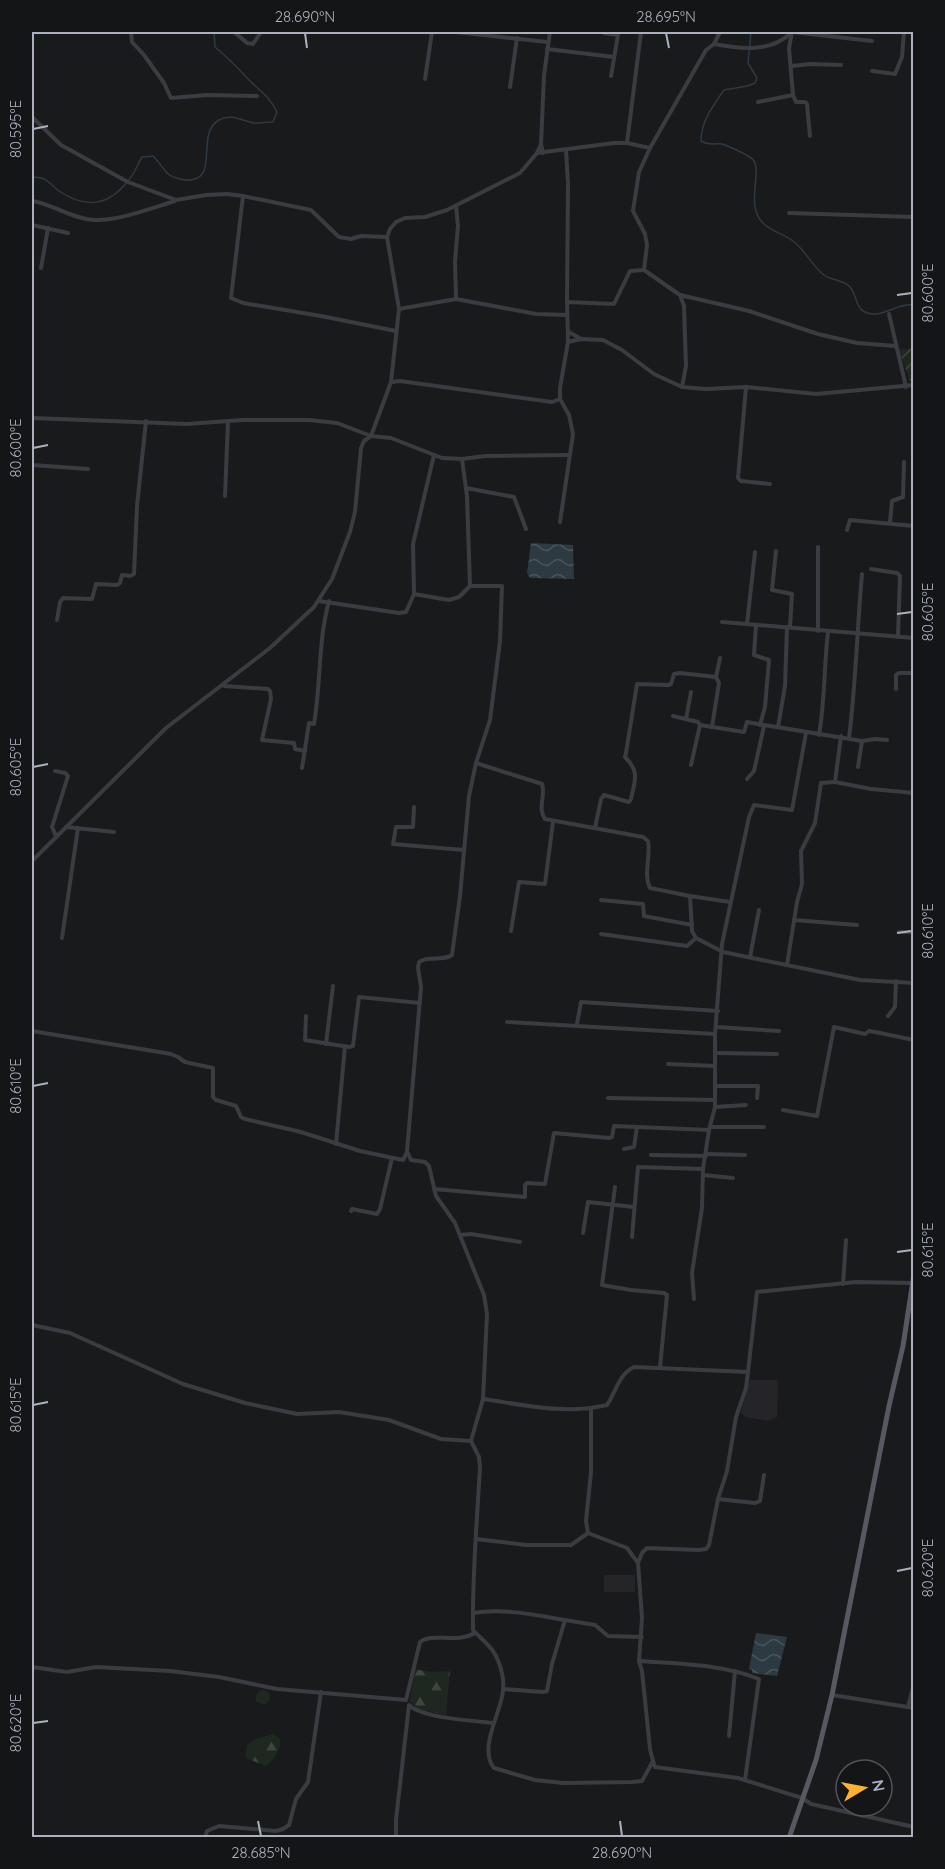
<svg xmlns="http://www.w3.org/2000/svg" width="945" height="1869" font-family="Quicksand,sans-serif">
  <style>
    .built { fill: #252529 }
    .forest { fill: url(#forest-firs) }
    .garden { fill: url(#garden-furrows) }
    .water { fill: url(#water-waves) }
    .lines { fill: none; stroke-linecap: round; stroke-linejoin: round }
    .stream { stroke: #2e3a42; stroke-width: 1.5 }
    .street { stroke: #3a3c41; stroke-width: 4 }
    .primary { stroke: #565961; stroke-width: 5 }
    .ticks { fill: none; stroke: #abb1bc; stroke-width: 2 }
    .neatline { fill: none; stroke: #abb1bc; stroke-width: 2 }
    .ticks-label { font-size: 15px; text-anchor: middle; fill: #abb1bc }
  </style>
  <defs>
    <pattern id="forest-firs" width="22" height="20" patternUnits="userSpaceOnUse" patternTransform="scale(1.5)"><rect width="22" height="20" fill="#1f2820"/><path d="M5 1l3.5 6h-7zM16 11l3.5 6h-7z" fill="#3d453e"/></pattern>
    <pattern id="garden-furrows" width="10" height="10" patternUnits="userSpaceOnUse" patternTransform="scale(1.5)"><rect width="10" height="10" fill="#1f2820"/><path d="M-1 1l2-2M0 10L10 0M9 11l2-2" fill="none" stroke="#3d453e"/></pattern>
    <pattern id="water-waves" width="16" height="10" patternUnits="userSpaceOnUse" patternTransform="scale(1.5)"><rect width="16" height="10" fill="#2e3a42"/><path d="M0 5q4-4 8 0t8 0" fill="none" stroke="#4a545b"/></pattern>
  </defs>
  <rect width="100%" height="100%" fill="#191a1c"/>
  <g class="built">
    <polygon points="750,1380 778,1380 777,1417 768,1421 746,1417 741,1412"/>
    <rect x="604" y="1575" width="31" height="17"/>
  </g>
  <g class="forest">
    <polygon points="415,1669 430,1672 450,1671 446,1715 419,1709 410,1701"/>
    <circle cx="263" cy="1697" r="7"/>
    <path d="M273,1734L280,1739C281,1750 274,1759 266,1766L246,1758L247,1745L256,1739Z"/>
  </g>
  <polygon class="garden" points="913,348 913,380 910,381 899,350"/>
  <g class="water">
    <polygon points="531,543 573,545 574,579 530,578 527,573"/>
    <polygon points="756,1633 787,1637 777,1676 752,1673 752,1670 749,1669"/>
  </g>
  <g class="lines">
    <g class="stream">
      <path d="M751,32L748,63L757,78L755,83L747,86L724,90C713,106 701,121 701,141C709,146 713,143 722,144C726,145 748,155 751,158C764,166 747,199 759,218C766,230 783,233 793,241C804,249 814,268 824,275C831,280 842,280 849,286C857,293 855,308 865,312C881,320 897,302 914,305"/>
      <path d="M32,177C48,177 48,183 59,191C86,209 108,206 128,181C134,175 137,165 142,157L153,156C159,162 162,167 167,173C171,177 179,179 185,180C222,183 194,134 219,120C231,113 242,121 254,123C260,123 267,122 273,122L277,112C270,97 260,91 249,80C238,68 227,57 215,47L214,32"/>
    </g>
    <g class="street">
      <polyline points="131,32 132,42 144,55 164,83 171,98 207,95 257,96"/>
      <polyline points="234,32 247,43 253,44 261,32"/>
      <polyline points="456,32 547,42"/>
      <polyline points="604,33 618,35 611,76"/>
      <path d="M714,44C741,49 771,53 792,32"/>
      <polyline points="547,49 614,57"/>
      <polyline points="791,66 811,64 841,65"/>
      <polyline points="872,71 895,74 902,57 904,32"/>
      <polyline points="425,79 432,32"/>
      <polyline points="510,87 517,38"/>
      <polyline points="758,102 793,95"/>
      <polyline points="32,117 61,145 128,182 176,200 206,195 227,194 243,196 311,210 339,237 351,239 361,236 387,237 390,229 396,222 405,218 425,217 447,210 520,173 537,153 614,143 627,143 650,148 706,50 714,44 720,32"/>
      <polyline points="810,136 807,104 805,102 796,102 793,95 789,48 792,32 872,41"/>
      <polyline points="627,143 641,32"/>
      <polyline points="541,144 544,75 550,32"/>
      <polyline points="650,148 639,172 633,211 645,234 647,245 644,270 680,295 684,306 686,366 682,387"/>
      <polyline points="566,150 568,184 567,302"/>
      <polyline points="537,153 541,144 543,153"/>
      <polyline points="243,196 231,298 243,303 321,316 396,331"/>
      <path d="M32,201C53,204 72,219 94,220C118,221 152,208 175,201"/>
      <polyline points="456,206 458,226 455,261 456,299"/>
      <polyline points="789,213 914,217"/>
      <polyline points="32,225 68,233"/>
      <polyline points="387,237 399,309 391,382"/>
      <polyline points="41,268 48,228"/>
      <polyline points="680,295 749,311 818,334 857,343 896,346"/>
      <polyline points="399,309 456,299 536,314 567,315"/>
      <polyline points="889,314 906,387"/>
      <polyline points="569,332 581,339"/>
      <polyline points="568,341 567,302 614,304 630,271 644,270"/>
      <polyline points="746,387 738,478 741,481 770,484"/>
      <polyline points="32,418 187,424 243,420 309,420 337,423 371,436 391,438 442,458 462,459 485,456 569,455"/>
      <path d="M462,459L467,496L470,586H502L500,641L490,720L476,763L469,796L460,896L452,955C442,962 428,955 419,962L418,968L421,987L407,1151L411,1160L425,1162L429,1166L436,1196L455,1223L484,1295L487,1314L483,1399"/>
      <polyline points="32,465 88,469"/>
      <polyline points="466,488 514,497 526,529"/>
      <polyline points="225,496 228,421"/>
      <polyline points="560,522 573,434 569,415 560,399"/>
      <polyline points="890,522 892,501 903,497 904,462"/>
      <polyline points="847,530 850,520 914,526"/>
      <polyline points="776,551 772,590 792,594 790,627"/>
      <polyline points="871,569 897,573 900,576 898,637"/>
      <polyline points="414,594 413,544 434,455"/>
      <polyline points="319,601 399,613 406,612 414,594 449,600 459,597 470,586"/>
      <polyline points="57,620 60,602 63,598 92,599 96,584 117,585 120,583 122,575 130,576 134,574 137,506 146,421"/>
      <polyline points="722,622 914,638"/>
      <polyline points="747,624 755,552"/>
      <polyline points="756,625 754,655 769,660 765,707 760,725"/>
      <polyline points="818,631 818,547"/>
      <polyline points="716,677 720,658"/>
      <polyline points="224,686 268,689 270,691 271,699 262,740 294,743 295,749 305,751"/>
      <polyline points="896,689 896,675 899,673 914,673"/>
      <polyline points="673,716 698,722 700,725 744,732 747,722 752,723 862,741 858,767"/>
      <polyline points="686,719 691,692"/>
      <polyline points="778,727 785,686 787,627"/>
      <path d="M819,735C825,700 824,666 828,632"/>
      <polyline points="841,736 835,782 871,789 914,793"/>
      <path d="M849,738C856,683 857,629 862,574"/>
      <polyline points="862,741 875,739 887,740"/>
      <path d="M476,763L542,784C546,796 537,808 545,819L643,837L648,841C651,856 643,875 650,888L690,896L692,931L696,938L723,952L860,980L914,983"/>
      <polyline points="691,765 700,725"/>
      <path d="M302,768L309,723L314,724C321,683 318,641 329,601"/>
      <polyline points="55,771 65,773 68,776 52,827 56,836"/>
      <polyline points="747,779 754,771 764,726"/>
      <polyline points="414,807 413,827 396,827 393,844 464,850"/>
      <polyline points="66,827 114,832"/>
      <path d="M595,828L601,799L604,795L629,802L631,799C635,780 640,772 625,757L626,753L637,684L668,685L671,684L674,674L680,673L716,677L719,683L712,727"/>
      <polyline points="32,861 166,728 270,648 314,607 332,579 350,532 355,512 361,448 364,441 371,436 391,382 400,381 552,402 560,399 560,388 568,342 581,339 603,340 622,350 654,374 682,387 706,389 746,387 816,394 914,385"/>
      <polyline points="690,896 730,902"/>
      <polyline points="601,900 643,904 644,916 692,925"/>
      <polyline points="794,920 857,925"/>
      <polyline points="511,931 519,882 545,884 553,822"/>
      <polyline points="899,932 914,932"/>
      <polyline points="601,934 687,946 696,938"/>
      <polyline points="62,938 78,828"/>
      <polyline points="750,957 759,910"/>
      <polyline points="787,965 797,902 802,884 801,851 815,823 821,783 835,782"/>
      <polyline points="306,1016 305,1040 349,1047 353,1046 359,997 420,1003"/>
      <polyline points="888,1016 895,1007 896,981"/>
      <polyline points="507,1022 715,1034"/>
      <polyline points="577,1024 581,1002 718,1011"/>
      <polyline points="716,1027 779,1031"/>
      <polyline points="32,1031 171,1054 178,1057 185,1062 213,1068 213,1097 216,1100 236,1106 241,1117 245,1119 301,1132 360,1151 403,1160 406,1154"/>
      <polyline points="326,1044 333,986"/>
      <polyline points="715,1053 777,1054"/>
      <polyline points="668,1064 715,1066"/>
      <polyline points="715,1086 758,1086 757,1098"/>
      <polyline points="608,1098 715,1100"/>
      <polyline points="715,1107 746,1105"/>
      <polyline points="783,1110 817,1116 834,1027 865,1034 869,1031 875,1032 914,1040"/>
      <polyline points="710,1127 764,1127"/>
      <polyline points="336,1144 345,1046"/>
      <polyline points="624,1149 634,1147 637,1127"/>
      <polyline points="706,1154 745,1155"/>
      <polyline points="651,1155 706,1156"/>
      <polyline points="703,1175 733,1178"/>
      <polyline points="615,1187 602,1285 631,1290 664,1293 667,1295 660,1367"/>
      <polyline points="434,1189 525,1197 525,1185 527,1183 545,1184 554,1133 609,1138 612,1137 614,1126 709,1130 715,1107 715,1034 722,944 749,817 754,805 792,810 806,733"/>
      <polyline points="351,1211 352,1209 377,1214 380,1209 392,1158"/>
      <polyline points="583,1233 588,1202 634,1207"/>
      <polyline points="460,1235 471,1234 520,1242"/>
      <polyline points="632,1237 638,1167 703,1169"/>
      <polyline points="843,1284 846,1240"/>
      <polyline points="694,1299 692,1273 702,1208 703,1169 709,1130"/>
      <path d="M32,1325L70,1333L183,1384L245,1403L297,1414L339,1412L389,1420L441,1439L471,1441L483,1399C525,1405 565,1415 607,1405C616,1392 619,1374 634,1367L748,1372L757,1292L856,1282L912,1283"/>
      <polyline points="591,1409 591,1472 586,1521 588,1533 627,1548 638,1563"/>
      <path d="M471,1441L479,1457L480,1467C477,1522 472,1576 473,1630C483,1641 495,1649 499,1663C502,1671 504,1682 503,1691C501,1713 478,1748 494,1768L535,1780L563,1783L632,1782L642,1781L653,1761L655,1767L738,1778L802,1798L811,1804L914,1827"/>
      <polyline points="718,1499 755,1503 760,1501 764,1475"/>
      <polyline points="476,1539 526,1545 571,1545 588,1533"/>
      <path d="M473,1613C504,1608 535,1615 565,1620"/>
      <path d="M639,1661C679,1664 721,1664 759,1679L745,1780"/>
      <path d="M32,1667L67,1672L96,1667L170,1671L219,1677L277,1689L406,1700L420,1642C433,1632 456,1644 475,1633"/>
      <polyline points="503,1689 543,1692 547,1691 552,1664 565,1620 595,1625 608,1636 642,1637"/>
      <polyline points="832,1695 914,1708"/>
      <polyline points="908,1707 914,1684"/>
      <polyline points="729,1736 735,1671"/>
      <polyline points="653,1761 650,1749 642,1671 639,1661 642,1618 638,1563 642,1553 647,1548 699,1550 706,1549 709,1545 718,1499 727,1471 736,1417 746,1388 748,1372"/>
      <polyline points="205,1838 207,1831 219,1826 276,1831 283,1829 289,1825 296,1799 308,1782 321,1692"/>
      <path d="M396,1838V1820L409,1705C422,1718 474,1721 494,1723"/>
    </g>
    <polyline class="primary" points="789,1838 816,1760 832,1695 889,1406 903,1346 914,1274"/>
  </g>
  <path class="ticks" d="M305,33L307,48M666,33L669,48M33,129L48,126M897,295L912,293M33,448L48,445M897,614L912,612M33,767L48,764M897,933L912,931M33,1086L48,1083M897,1252L912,1250M33,1405L48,1402M897,1571L912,1568M33,1723L48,1721M258,1821L261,1836M620,1821L622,1836"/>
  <rect width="945" height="1869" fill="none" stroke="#141517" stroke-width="66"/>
  <g transform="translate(864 1788) rotate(80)"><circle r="28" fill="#141517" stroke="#505359" stroke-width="1.5"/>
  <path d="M0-4.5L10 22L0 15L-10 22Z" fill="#feb22f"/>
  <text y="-9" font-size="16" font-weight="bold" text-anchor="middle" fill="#abb1bc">N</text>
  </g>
  <rect x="33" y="33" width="879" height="1803" class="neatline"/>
  <g class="ticks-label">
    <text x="305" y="22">28.690°N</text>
    <text x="666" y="22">28.695°N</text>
    <text transform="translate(16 129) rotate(-90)" y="5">80.595°E</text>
    <text transform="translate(928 293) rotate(-90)" y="5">80.600°E</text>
    <text transform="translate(16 448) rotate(-90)" y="5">80.600°E</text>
    <text transform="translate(928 612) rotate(-90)" y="5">80.605°E</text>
    <text transform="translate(16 767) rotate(-90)" y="5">80.605°E</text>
    <text transform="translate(928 931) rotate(-90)" y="5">80.610°E</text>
    <text transform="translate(16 1086) rotate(-90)" y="5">80.610°E</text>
    <text transform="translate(928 1250) rotate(-90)" y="5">80.615°E</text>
    <text transform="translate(16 1405) rotate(-90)" y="5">80.615°E</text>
    <text transform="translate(928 1568) rotate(-90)" y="5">80.620°E</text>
    <text transform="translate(16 1723) rotate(-90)" y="5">80.620°E</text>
    <text x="261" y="1858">28.685°N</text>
    <text x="622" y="1858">28.690°N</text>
  </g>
</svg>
